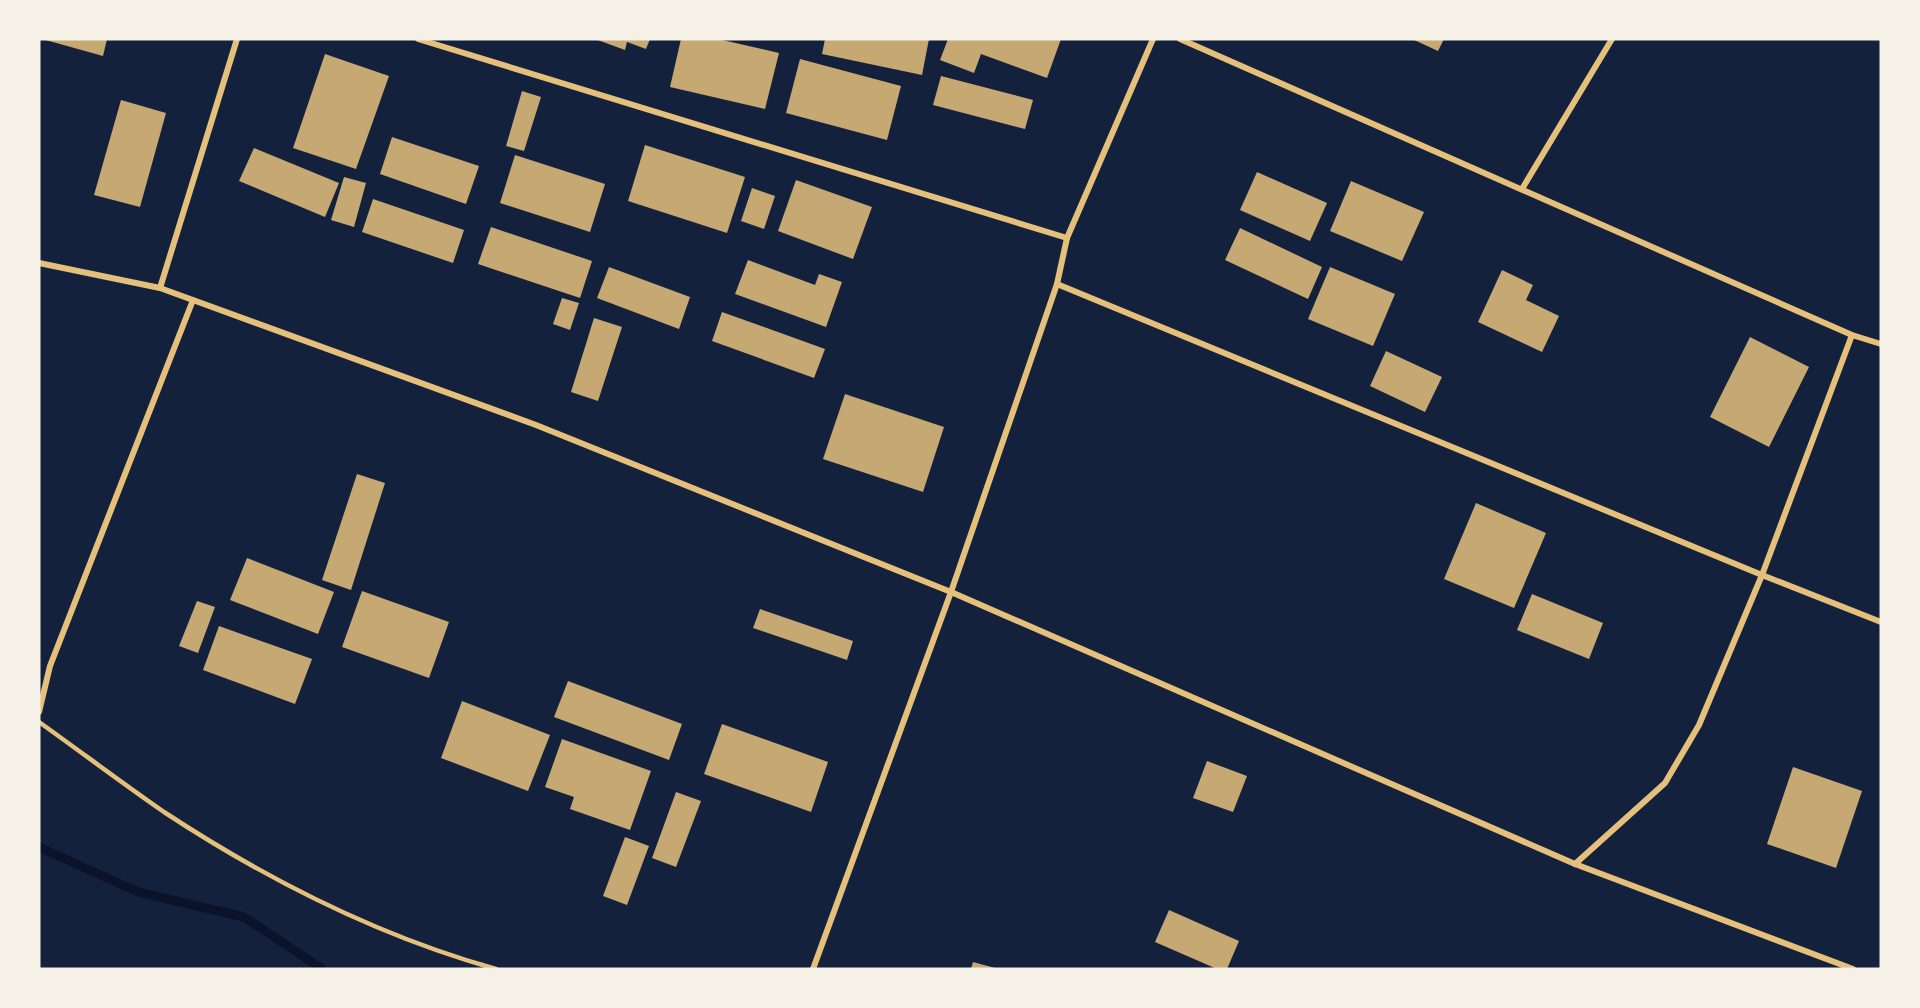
<svg xmlns="http://www.w3.org/2000/svg" width="1920" height="1008" font-family="'Noto Sans',sans-serif">
  <style>
    .lines { fill: none; stroke-linecap: round; stroke-linejoin: round }
    .stream { stroke: #0b132b; stroke-width: 9 }
    .building { fill: #c6a872 }
    .service { stroke: #e5c07b; stroke-width: 4.5 }
    .minor { stroke: #e5c07b; stroke-width: 6 }
  </style>
  <rect width="100%" height="100%" fill="#14213d"/>
  <g class="lines">
    <polyline class="stream" points="39,847 138,892 244,917 322,969"/>
  </g>
  <g class="building">
    <polygon points="42,39 107,39 103,56"/>
    <polygon points="595,39 650,39 646,49 627,42 625,50"/>
    <polygon points="681,39 718,39 779,53 765,109 670,87"/>
    <polygon points="825,39 929,39 922,75 822,54"/>
    <polygon points="948,39 1061,39 1047,78 981,54 974,73 940,60"/>
    <polygon points="1412,39 1444,39 1438,51"/>
    <polygon points="325,54 389,76 356,169 293,148"/>
    <polygon points="800,59 901,86 887,140 786,113"/>
    <polygon points="941,76 1033,100 1025,129 933,105"/>
    <polygon points="522,91 541,97 524,151 506,146"/>
    <polygon points="121,100 166,113 140,207 94,195"/>
    <polygon points="392,137 479,166 466,204 380,174"/>
    <polygon points="645,145 745,177 727,233 628,201"/>
    <polygon points="254,148 339,183 325,217 239,181"/>
    <polygon points="515,155 605,184 590,232 500,203"/>
    <polygon points="1257,172 1327,203 1310,241 1240,210"/>
    <polygon points="344,177 366,183 354,227 331,220"/>
    <polygon points="796,180 872,207 853,259 778,231"/>
    <polygon points="1351,181 1424,212 1402,261 1330,231"/>
    <polygon points="752,188 775,196 764,229 741,221"/>
    <polygon points="373,199 464,230 453,263 362,232"/>
    <polygon points="491,227 592,261 580,298 478,264"/>
    <polygon points="1240,228 1322,267 1308,299 1225,260"/>
    <polygon points="748,260 815,285 819,274 842,282 826,327 735,294"/>
    <polygon points="609,267 690,297 679,329 597,298"/>
    <polygon points="1330,267 1395,294 1373,346 1308,319"/>
    <polygon points="1502,270 1533,285 1526,300 1559,316 1542,352 1478,322"/>
    <polygon points="562,298 579,303 570,330 553,324"/>
    <polygon points="722,312 825,349 814,378 712,341"/>
    <polygon points="594,318 622,327 598,401 571,392"/>
    <polygon points="1750,337 1809,367 1769,447 1710,417"/>
    <polygon points="1386,351 1442,377 1425,412 1370,386"/>
    <polygon points="845,394 944,427 923,492 823,459"/>
    <polygon points="357,474 385,483 351,590 322,580"/>
    <polygon points="1476,503 1546,533 1514,608 1444,579"/>
    <polygon points="247,558 334,592 318,634 230,600"/>
    <polygon points="362,591 449,622 429,678 342,647"/>
    <polygon points="1532,594 1603,623 1589,659 1517,630"/>
    <polygon points="197,601 215,607 198,653 179,646"/>
    <polygon points="760,609 853,641 847,660 753,628"/>
    <polygon points="219,626 312,659 295,704 203,670"/>
    <polygon points="568,681 682,724 669,760 554,717"/>
    <polygon points="462,701 550,735 528,791 441,758"/>
    <polygon points="722,724 828,762 811,812 704,774"/>
    <polygon points="562,739 651,771 630,830 570,809 574,797 545,787"/>
    <polygon points="1207,761 1247,776 1233,812 1193,798"/>
    <polygon points="1793,767 1862,791 1836,868 1767,844"/>
    <polygon points="676,792 701,801 676,867 652,858"/>
    <polygon points="625,837 649,846 627,905 603,896"/>
    <polygon points="1169,910 1239,941 1227,969 1217,969 1155,942"/>
    <polygon points="973,962 995,968 995,969 971,969"/>
  </g>
  <g class="lines">
    <path class="service" d="M39,722C81,752 122,783 164,812C266,879 378,936 496,969"/>
    <g class="minor">
      <polyline points="418,39 1067,238"/>
      <polyline points="1180,39 1852,335 1881,344"/>
      <polyline points="1522,189 1612,39"/>
      <polyline points="39,263 160,288 536,425 951,592 1575,864 1853,969"/>
      <polyline points="1057,284 1762,575 1881,622"/>
      <polyline points="160,288 237,39"/>
      <polyline points="39,712 50,666 193,300"/>
      <polyline points="1575,864 1665,783 1699,725 1762,575 1852,335"/>
      <polyline points="813,969 951,592 1057,284 1067,238 1153,39"/>
    </g>
  </g>
  <rect width="1920" height="1008" fill="none" stroke="#f6f1e7" stroke-width="81"/>
</svg>
